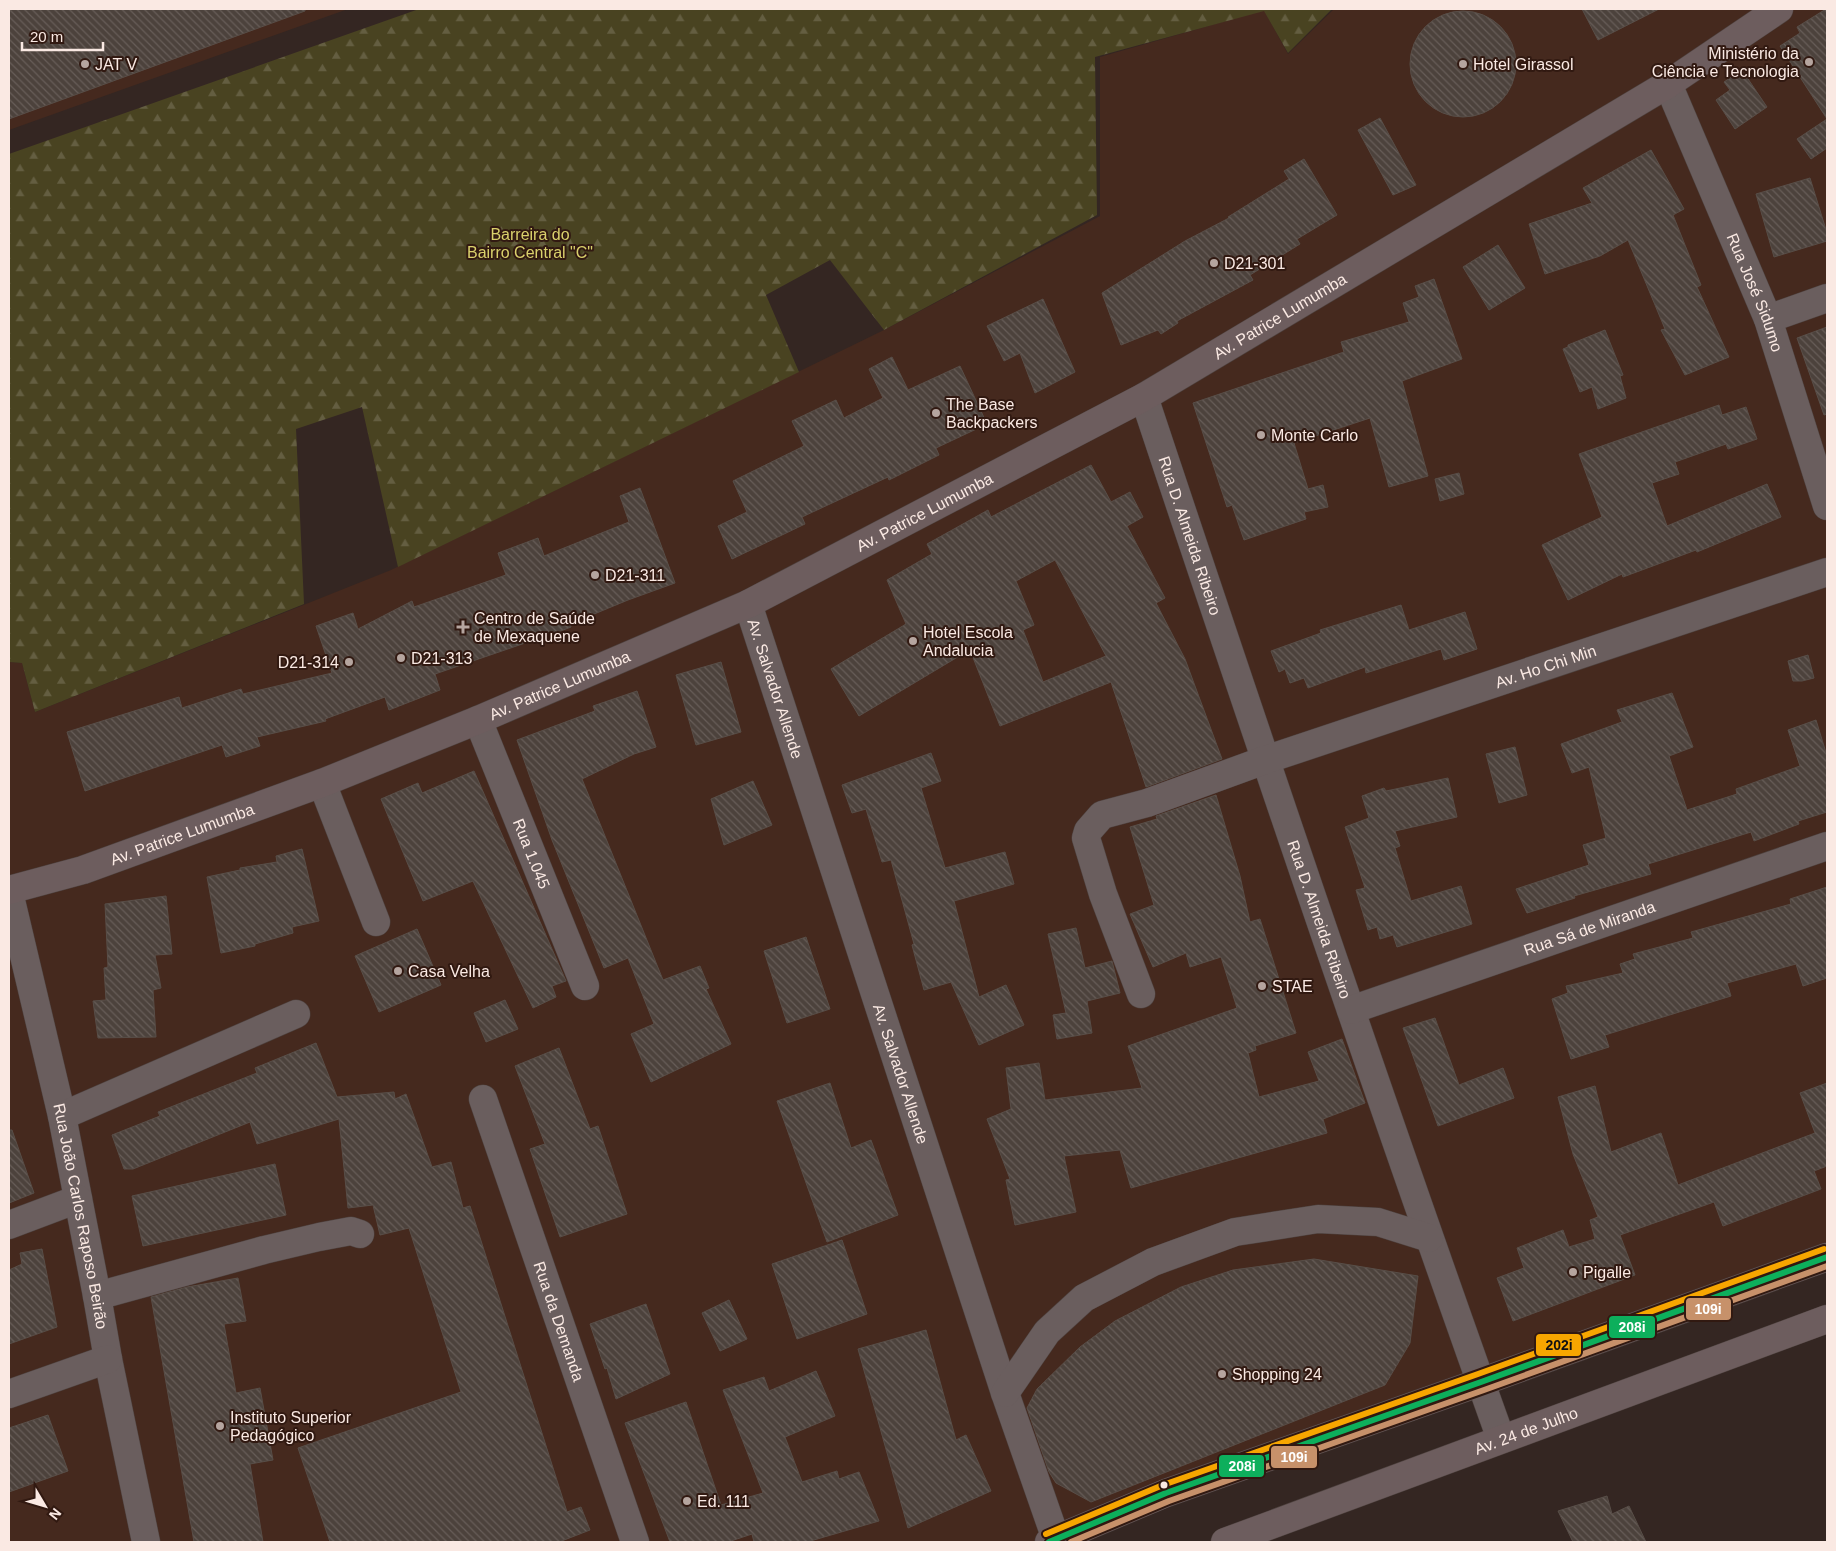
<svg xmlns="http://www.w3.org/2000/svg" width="1836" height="1551" font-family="Helvetica,sans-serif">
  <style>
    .built { fill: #45291e }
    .forest { fill: url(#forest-firs) }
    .building { fill: url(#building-back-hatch); stroke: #584e48; fill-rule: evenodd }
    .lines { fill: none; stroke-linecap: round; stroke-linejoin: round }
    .minor-casing { stroke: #4e423f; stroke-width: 29 }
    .major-casing { stroke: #4e423f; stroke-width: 29 }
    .minor { stroke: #6a5e5e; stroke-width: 28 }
    .major { stroke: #6d5d5e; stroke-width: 28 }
    .bus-1-casing { stroke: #311911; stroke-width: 10 }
    .bus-2-casing { stroke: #311911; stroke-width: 10 }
    .bus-3-casing { stroke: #311911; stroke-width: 10 }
    .bus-1 { stroke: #0daf5c; stroke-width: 6 }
    .bus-2 { stroke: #c7916a; stroke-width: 6 }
    .bus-3 { stroke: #f7a600; stroke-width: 6 }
    .poi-dot { fill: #b5a59f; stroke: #311911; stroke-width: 2 }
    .bus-dot { fill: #fae9e3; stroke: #311911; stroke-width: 2 }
    .labels { text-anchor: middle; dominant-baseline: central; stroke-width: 4; stroke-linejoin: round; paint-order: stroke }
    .poi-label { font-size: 16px; fill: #fae9e3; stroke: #311911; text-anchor: start }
    .park-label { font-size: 16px; fill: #dad16c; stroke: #311911 }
    .street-label { font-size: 16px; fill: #fae9e3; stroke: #311911 }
    .line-badge { stroke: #311911; stroke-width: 2 }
    .badge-label { font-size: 14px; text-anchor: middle; font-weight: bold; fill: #fff }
    .pale-badge-label { font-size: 14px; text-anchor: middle; font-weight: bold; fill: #111 }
  </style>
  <defs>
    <pattern id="forest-firs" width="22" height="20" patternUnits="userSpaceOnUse" patternTransform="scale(1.25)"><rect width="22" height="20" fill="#494321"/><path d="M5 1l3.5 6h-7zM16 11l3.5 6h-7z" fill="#645e41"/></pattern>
    <pattern id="building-back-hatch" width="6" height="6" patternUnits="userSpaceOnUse" patternTransform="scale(1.25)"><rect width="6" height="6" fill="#4c423c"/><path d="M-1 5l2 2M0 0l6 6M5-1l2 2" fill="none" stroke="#675d58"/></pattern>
  </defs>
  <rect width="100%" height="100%" fill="#342622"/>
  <g class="built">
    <polygon points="9,9 348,9 9,130"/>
    <polygon points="1334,9 1827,9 1827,1265 1039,1542 9,1542 9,662 22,663 35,712 391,570 884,330 1100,216 1100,57 1264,10 1288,54"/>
  </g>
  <polygon class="forest" points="419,9 1332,9 1288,53 1264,11 1095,57 1097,215 884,330 830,260 766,295 799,372 398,567 362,407 296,429 304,604 35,712 22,663 9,662 9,154"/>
  <g class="building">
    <polygon points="9,9 305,9 305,11 9,119"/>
    <polygon points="1582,9 1659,9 1598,40"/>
    <polygon points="1826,9 1827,9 1827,148 1811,159 1797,139 1827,119 1780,46 1800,33 1797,27"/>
    <circle cx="1463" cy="64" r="53"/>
    <polygon points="1742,70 1767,107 1735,129 1716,100 1730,90 1724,82"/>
    <polygon points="1380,118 1416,185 1393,195 1358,130"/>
    <polygon points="1651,150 1684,209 1673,215 1701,285 1697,287 1729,357 1685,375 1661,330 1665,329 1628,240 1600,256 1545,274 1529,224 1592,203 1583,188"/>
    <polygon points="1304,159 1337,215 1297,239 1300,244 1250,275 1253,280 1177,321 1178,323 1161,334 1158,330 1121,345 1102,293 1185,241 1229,218 1228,217 1289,179 1284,171"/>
    <polygon points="1810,178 1827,233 1827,241 1774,257 1756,194"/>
    <polygon points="1498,245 1525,288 1489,310 1463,267"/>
    <polygon points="1434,279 1462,359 1402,381 1428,476 1389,487 1370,418 1294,443 1308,489 1323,485 1328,507 1304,512 1306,519 1244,540 1232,505 1227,507 1193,403 1344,352 1341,342 1409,322 1403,303 1419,297 1415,286"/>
    <polygon points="1043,299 1075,372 1035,393 1020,353 1004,361 987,326"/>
    <polygon points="1827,327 1827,414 1824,415 1797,338"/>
    <polygon points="1605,330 1623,375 1620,376 1626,398 1598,409 1592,387 1580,392 1563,349 1568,347 1568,345"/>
    <polygon points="892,357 908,390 960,366 987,424 936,448 939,455 889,480 888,477 802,517 805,524 732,559 718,526 747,512 733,481 804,446 792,421 836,400 844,418 883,398 869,369"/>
    <polygon points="1719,405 1722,415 1746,407 1757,439 1728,449 1726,444 1675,462 1679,474 1652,483 1667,526 1767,484 1781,517 1697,552 1696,550 1623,577 1622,574 1568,600 1542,545 1602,517 1579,454"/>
    <path d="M1091,465L1111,502L1130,492L1143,517L1127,526L1165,598L1156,603L1185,659L1222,759L1146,787L1111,682L1000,726L972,655L969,656L966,652L859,716L831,669L906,624L887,580L932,554L927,544L988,510L991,517ZM1055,560L1106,656L1043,682L1023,630L1034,625L1016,581Z"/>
    <polygon points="1459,473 1464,494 1440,501 1435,479"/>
    <polygon points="640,488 675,583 628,600 570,624 571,627 532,642 531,641 435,674 440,690 389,710 385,697 325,719 326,721 257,737 260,746 226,757 222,745 85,791 67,732 179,697 182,708 241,689 243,694 332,673 316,626 353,613 358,629 412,601 414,607 506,575 498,553 538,538 544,556 629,522 620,496"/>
    <polygon points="1401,605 1409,630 1465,612 1477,649 1444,660 1441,649 1366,673 1365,667 1308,688 1304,678 1290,683 1285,669 1279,672 1271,651 1321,633 1320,630"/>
    <polygon points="1808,655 1814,678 1802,681 1793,681 1788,661"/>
    <polygon points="721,662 741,732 696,745 676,675"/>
    <polygon points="637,691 656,747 634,754 582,779 663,980 700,966 709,988 706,989 731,1044 651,1082 631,1034 654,1024 628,958 604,968 552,840 517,740 595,711 593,706"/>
    <polygon points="1672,693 1693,747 1669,756 1687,810 1737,794 1736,789 1800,766 1788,730 1816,720 1827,756 1827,812 1798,821 1799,824 1754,841 1751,832 1648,864 1651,874 1574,896 1575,898 1527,913 1516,889 1589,865 1583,845 1606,838 1589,767 1572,773 1561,744 1622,722 1617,710"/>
    <polygon points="1515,747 1527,795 1499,803 1486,754"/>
    <polygon points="931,753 941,781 921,788 945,868 1005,852 1014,884 954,901 979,997 1006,985 1024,1025 979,1045 951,982 924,990 912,945 914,944 891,860 882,862 866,809 852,813 842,785"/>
    <polygon points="474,771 566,981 552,986 556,997 533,1008 473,881 423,901 381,799 418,783 422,793"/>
    <polygon points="1448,778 1457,817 1395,831 1400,846 1395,848 1411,901 1461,886 1472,924 1397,947 1393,935 1380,939 1377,927 1368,930 1356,890 1365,888 1345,827 1369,818 1362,796 1384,788 1386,791"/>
    <polygon points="753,781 772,825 724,845 711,799"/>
    <polygon points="1216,795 1240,876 1250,922 1260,919 1296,1033 1255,1046 1256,1050 1248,1053 1259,1097 1319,1081 1308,1052 1342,1039 1365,1103 1323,1119 1327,1133 1131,1188 1120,1150 1064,1156 1076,1212 1015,1225 1006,1180 1010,1179 987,1119 1011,1109 1006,1068 1039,1063 1045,1100 1142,1088 1128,1046 1237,1008 1221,957 1190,967 1186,953 1153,967 1130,914 1154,905 1130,827 1157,819 1156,816"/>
    <polygon points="302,849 319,921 292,927 293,933 255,944 255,946 221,953 207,877 240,870 240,868 277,862 276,856"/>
    <polygon points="1827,887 1827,978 1803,986 1796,964 1727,983 1731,996 1605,1035 1609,1047 1571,1059 1552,999 1568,993 1566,986 1623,973 1620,964 1635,959 1633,954 1693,938 1691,932 1791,904 1790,899"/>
    <polygon points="166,896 172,954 155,955 161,988 153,990 156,1037 98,1038 93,1001 106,1000 104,968 108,967 105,904"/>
    <polygon points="1076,928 1085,968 1112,961 1120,993 1087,1001 1092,1033 1057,1039 1053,1015 1066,1013 1048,934"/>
    <polygon points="417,929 441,985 379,1012 355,956"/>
    <polygon points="806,937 830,1009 787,1023 764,951"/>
    <polygon points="505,1000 518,1029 486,1042 474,1013"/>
    <polygon points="1435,1018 1459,1085 1503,1068 1514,1098 1438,1126 1403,1028"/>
    <polygon points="316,1043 337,1097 394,1092 395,1099 406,1094 432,1167 451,1162 463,1208 470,1206 567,1512 581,1507 590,1530 559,1542 330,1542 298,1448 461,1392 409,1228 380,1235 373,1205 348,1208 339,1119 257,1144 250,1122 133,1169 124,1169 112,1135 160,1116 158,1112 257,1073 255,1068"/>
    <polygon points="559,1048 590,1129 598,1126 627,1214 560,1237 530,1149 545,1144 515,1066"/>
    <polygon points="830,1083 851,1148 871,1140 898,1215 827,1242 777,1101"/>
    <polygon points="1827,1083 1827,1166 1814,1171 1821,1189 1723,1226 1714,1202 1620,1235 1635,1275 1513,1321 1497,1278 1524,1268 1517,1248 1563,1230 1569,1247 1595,1239 1590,1220 1598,1217 1573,1154 1558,1097 1595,1086 1611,1152 1661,1133 1678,1185 1815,1133 1800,1093"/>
    <polygon points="9,1130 12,1130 34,1193 9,1203"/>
    <polygon points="275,1164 286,1215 143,1246 132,1196"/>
    <polygon points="842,1240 867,1314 797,1339 772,1264"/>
    <polygon points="42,1249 57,1327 9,1344 9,1270 22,1264 20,1253"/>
    <polygon points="1314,1259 1418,1276 1410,1343 1385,1385 1091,1502 1056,1483 1049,1472 1027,1408 1037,1389 1080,1347 1115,1321 1181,1287 1233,1270"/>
    <polygon points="238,1278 246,1321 224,1324 236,1393 260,1388 273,1460 250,1464 263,1542 194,1542 151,1297 187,1287"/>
    <polygon points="729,1300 747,1339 720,1351 702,1313"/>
    <polygon points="646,1304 670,1374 616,1399 607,1368 605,1369 590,1324"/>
    <polygon points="926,1330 956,1440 966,1435 991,1491 908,1528 858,1349"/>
    <polygon points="816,1371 835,1416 785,1437 802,1482 837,1471 839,1479 859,1472 879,1521 807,1542 754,1542 752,1534 728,1542 670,1542 625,1423 686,1402 721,1505 763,1493 723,1390 764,1377 769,1391"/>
    <polygon points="48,1415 68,1471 9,1492 9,1428"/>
    <polygon points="1607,1496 1612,1514 1629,1506 1646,1542 1573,1542 1558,1511"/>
  </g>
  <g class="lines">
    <defs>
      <g id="minor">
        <path id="s1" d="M1668,84L1768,319L1827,506"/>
        <polyline points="1768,319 1827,298"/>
        <path id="s2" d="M1144,397C1260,746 1377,1093 1501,1439"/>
        <path id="s3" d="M748,604L1005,1393L1057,1542"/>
        <path id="s4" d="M478,720L585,986"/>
        <polyline points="322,783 376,922"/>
        <path id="s5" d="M9,892L62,1116L97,1296L108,1359L146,1542"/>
        <path id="s6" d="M1141,994L1103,894L1086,838L1088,831L1102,815L1147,803L1265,760L1827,572"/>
        <path id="s7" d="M1351,1010L1827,846"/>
        <path id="s8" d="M483,1099L635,1542"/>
        <polyline points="62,1116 296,1014"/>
        <polyline points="9,1225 78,1199"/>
        <polyline points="97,1296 264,1250 319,1237 351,1231 360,1234"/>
        <polyline points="1005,1393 1047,1332 1084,1298 1153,1262 1235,1232 1318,1219 1378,1222 1429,1238"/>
        <polyline points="9,1394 108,1359"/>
      </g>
      <g id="major">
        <path id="s9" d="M9,890L83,870L322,783L478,720L748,604L1144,397L1668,84L1779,9"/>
        <polyline points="1049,1542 1166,1493 1481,1382 1827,1257"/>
        <path id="s10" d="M1225,1542L1827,1319"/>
      </g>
    </defs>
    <use href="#minor" class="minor-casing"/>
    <use href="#major" class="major-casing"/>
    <use href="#minor" class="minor"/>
    <use href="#major" class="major"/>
    <defs>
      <polyline id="bus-1" points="1049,1542 1166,1493 1481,1382 1827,1257"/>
      <polyline id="bus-2" points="1071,1542 1169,1501 1484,1390 1827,1266"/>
      <polyline id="bus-3" points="1046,1534 1163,1485 1478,1374 1824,1249"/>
    </defs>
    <use href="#bus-1" class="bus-1-casing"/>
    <use href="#bus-2" class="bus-2-casing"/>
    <use href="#bus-3" class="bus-3-casing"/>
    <use href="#bus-1" class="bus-1"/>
    <use href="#bus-2" class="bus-2"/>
    <use href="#bus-3" class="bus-3"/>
  </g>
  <g class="poi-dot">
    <circle cx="1809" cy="62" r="5"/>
    <circle cx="85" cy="64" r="5"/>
    <circle cx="1463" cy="64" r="5"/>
    <circle cx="1214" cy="263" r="5"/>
    <circle cx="936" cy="413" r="5"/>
    <circle cx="1261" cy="435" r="5"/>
    <circle cx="595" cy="575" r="5"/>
    <path d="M460.5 619.5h5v5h5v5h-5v5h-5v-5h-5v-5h5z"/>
    <circle cx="913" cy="641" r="5"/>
    <circle cx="401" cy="658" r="5"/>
    <circle cx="349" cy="662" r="5"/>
    <circle cx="398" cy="971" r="5"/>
    <circle cx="1262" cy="986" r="5"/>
    <circle cx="1573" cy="1272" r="5"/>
    <circle cx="1222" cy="1374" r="5"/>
    <circle cx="220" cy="1426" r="5"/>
    <circle cx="687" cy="1501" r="5"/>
  </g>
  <circle class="bus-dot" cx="1164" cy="1485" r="4.5"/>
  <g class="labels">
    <g class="poi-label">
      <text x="1799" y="53" text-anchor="end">Ministério da<tspan x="1799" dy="18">Ciência e Tecnologia</tspan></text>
      <text x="95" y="64">JAT V</text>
      <text x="1473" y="64">Hotel Girassol</text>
      <text x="1224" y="263">D21-301</text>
      <text x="946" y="404">The Base<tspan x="946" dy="18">Backpackers</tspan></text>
      <text x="1271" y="435">Monte Carlo</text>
      <text x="605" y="575">D21-311</text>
      <text x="474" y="618">Centro de Saúde<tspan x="474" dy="18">de Mexaquene</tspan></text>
      <text x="923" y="632">Hotel Escola<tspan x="923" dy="18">Andalucia</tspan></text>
      <text x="411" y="658">D21-313</text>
      <text x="339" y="662" text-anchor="end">D21-314</text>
      <text x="408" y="971">Casa Velha</text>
      <text x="1272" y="986">STAE</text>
      <text x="1583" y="1272">Pigalle</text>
      <text x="1232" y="1374">Shopping 24</text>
      <text x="230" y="1417">Instituto Superior<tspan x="230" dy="18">Pedagógico</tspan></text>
      <text x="697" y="1501">Ed. 111</text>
    </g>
    <g class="park-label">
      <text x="530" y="234">Barreira do<tspan x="530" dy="18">Bairro Central "C"</tspan></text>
    </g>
    <g class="street-label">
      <text stroke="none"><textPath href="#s1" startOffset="226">Rua José Sidumo</textPath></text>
      <text stroke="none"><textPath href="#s9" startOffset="1398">Av. Patrice Lumumba</textPath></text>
      <text stroke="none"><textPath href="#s9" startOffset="992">Av. Patrice Lumumba</textPath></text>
      <text stroke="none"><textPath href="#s2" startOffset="146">Rua D. Almeida Ribeiro</textPath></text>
      <text stroke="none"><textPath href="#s6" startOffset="662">Av. Ho Chi Min</textPath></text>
      <text stroke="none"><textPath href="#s9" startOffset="588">Av. Patrice Lumumba</textPath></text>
      <text stroke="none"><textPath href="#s3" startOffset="89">Av. Salvador Allende</textPath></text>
      <text stroke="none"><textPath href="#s9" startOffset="182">Av. Patrice Lumumba</textPath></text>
      <text stroke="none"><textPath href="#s4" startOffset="144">Rua 1.045</textPath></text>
      <text stroke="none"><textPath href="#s2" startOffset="551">Rua D. Almeida Ribeiro</textPath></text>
      <text stroke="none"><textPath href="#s7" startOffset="252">Rua Sá de Miranda</textPath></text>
      <text stroke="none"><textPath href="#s3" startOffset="494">Av. Salvador Allende</textPath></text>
      <text stroke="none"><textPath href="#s5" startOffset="332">Rua João Carlos Raposo Beirão</textPath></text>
      <text stroke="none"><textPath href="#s8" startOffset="235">Rua da Demanda</textPath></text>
      <text stroke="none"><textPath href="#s10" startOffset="321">Av. 24 de Julho</textPath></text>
    </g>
  </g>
  <g class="line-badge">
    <rect x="1685" y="1297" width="47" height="24" rx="5" fill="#c7916a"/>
    <rect x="1608" y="1315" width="48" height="24" rx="5" fill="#0daf5c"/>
    <rect x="1535" y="1333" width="47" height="24" rx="5" fill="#f7a600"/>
    <rect x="1270" y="1445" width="48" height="24" rx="5" fill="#c7916a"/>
    <rect x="1218" y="1454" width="47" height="24" rx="5" fill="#0daf5c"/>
  </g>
  <g class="badge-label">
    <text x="1708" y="1314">109i</text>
    <text x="1632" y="1332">208i</text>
    <text x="1294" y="1462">109i</text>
    <text x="1242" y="1471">208i</text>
  </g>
  <g class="pale-badge-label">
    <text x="1559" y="1350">202i</text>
  </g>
  <rect width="1836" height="1551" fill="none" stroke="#fae9e3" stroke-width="20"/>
  <g transform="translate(45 1506) rotate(128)" stroke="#311911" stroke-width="4" paint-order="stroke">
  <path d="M0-4L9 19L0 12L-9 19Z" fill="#fae9e3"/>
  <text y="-8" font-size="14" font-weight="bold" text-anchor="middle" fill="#fae9e3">N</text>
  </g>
  <path d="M22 42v8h81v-8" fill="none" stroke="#fae9e3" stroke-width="2.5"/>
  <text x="30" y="42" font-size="15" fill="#fae9e3" stroke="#311911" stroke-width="4" paint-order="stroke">20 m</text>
</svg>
